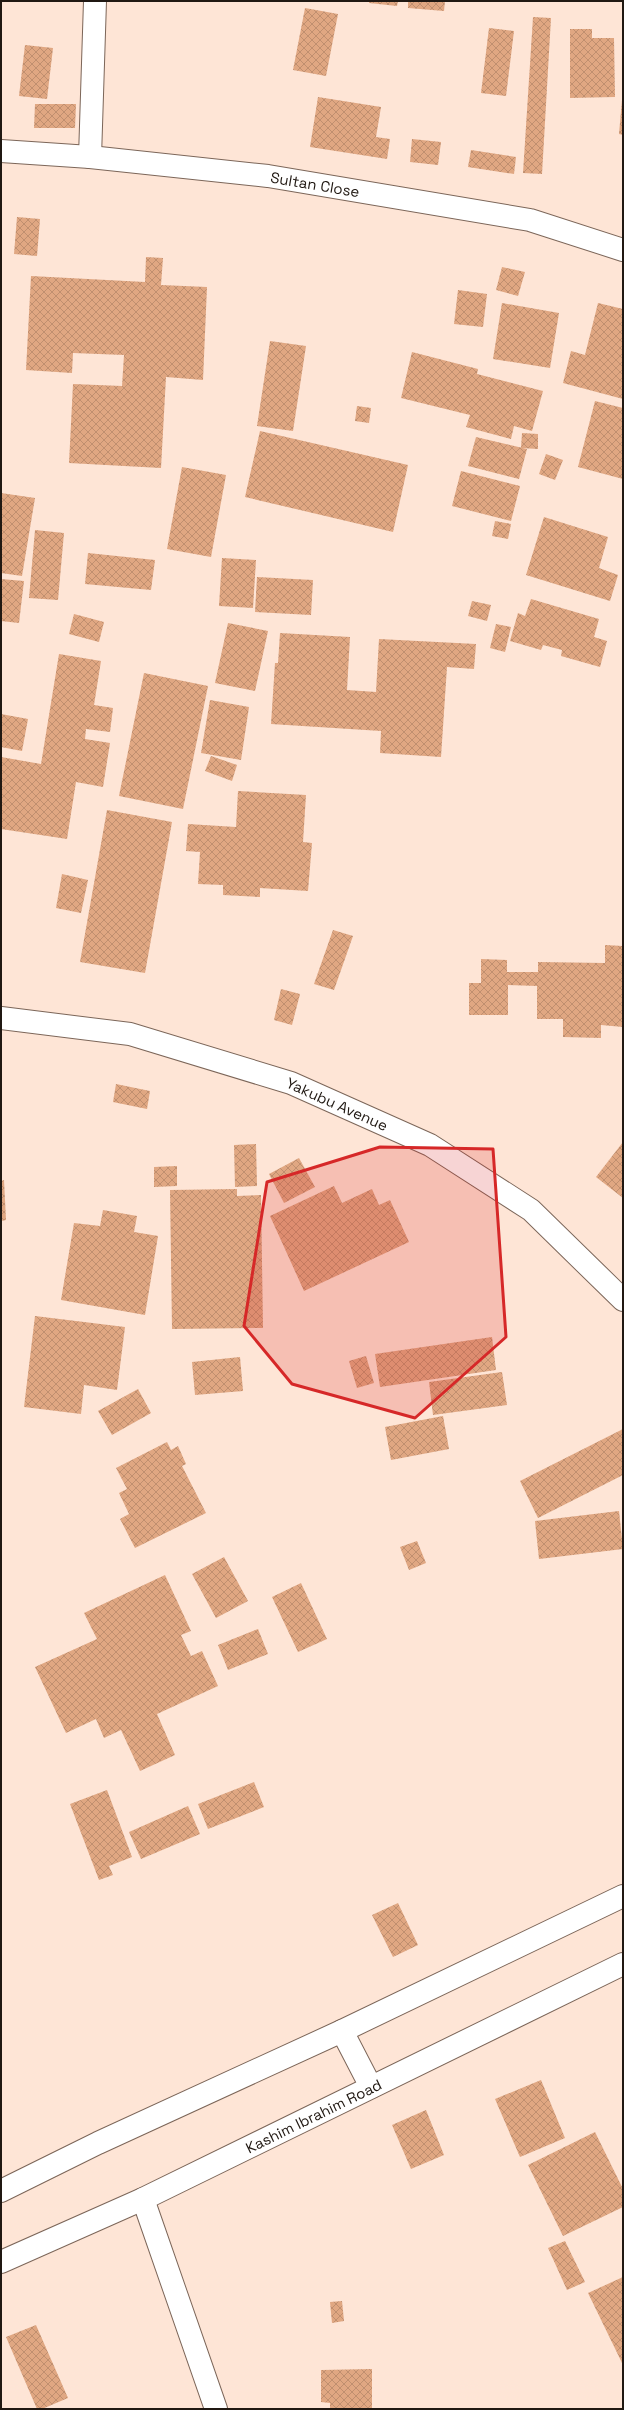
<svg xmlns="http://www.w3.org/2000/svg" width="624" height="2410" font-family="'Space Grotesk',sans-serif">
  <style>
    .building { fill: url(#building-cross-hatch) }
    .lines { fill: none; stroke-linecap: round; stroke-linejoin: round }
    .minor-casing { stroke: #7c6659; stroke-width: 24 }
    .minor { stroke: #fff; stroke-width: 22 }
    .marked { fill: #d62828; fill-opacity: 0.2; stroke: #d62828; stroke-width: 3; stroke-linejoin: round }
    .labels { text-anchor: middle; dominant-baseline: central; stroke-width: 3.5; stroke-linejoin: round; paint-order: stroke }
    .street-label { font-size: 15px; fill: #201812; stroke: #fff }
  </style>
  <defs>
    <pattern id="building-cross-hatch" width="8" height="8" patternUnits="userSpaceOnUse"><rect width="8" height="8" fill="#e0a782"/><path d="M0 0l8 8M0 8l8-8" fill="none" stroke="#c08f6f"/></pattern>
  </defs>
  <rect width="100%" height="100%" fill="#fee5d6"/>
  <g class="building">
    <polygon points="369,1 398,1 397,6 369,3"/>
    <polygon points="408,1 445,1 444,11 408,8"/>
    <polygon points="305,8 338,14 326,76 293,70"/>
    <polygon points="533,17 551,18 542,174 523,173"/>
    <polygon points="489,28 514,31 506,96 481,93"/>
    <polygon points="570,29 592,29 592,38 614,38 615,97 570,98"/>
    <polygon points="25,45 53,48 47,99 19,96"/>
    <polygon points="318,97 381,107 376,137 390,139 387,159 310,147"/>
    <polygon points="622,100 623,100 623,135 619,134"/>
    <polygon points="35,104 76,104 75,128 34,128"/>
    <polygon points="412,139 441,142 438,165 410,162"/>
    <polygon points="471,150 516,157 514,174 468,167"/>
    <polygon points="17,217 40,219 37,256 14,254"/>
    <polygon points="146,257 163,258 161,285 207,287 203,380 166,377 161,468 69,463 73,384 122,386 124,355 73,353 72,373 26,370 31,276 145,282"/>
    <polygon points="502,267 525,272 518,296 496,290"/>
    <polygon points="458,290 487,294 483,327 454,324"/>
    <polygon points="502,303 559,313 550,368 493,359"/>
    <polygon points="598,303 623,309 623,399 563,383 571,351 585,355"/>
    <polygon points="270,341 306,346 293,431 257,426"/>
    <polygon points="412,352 478,369 477,374 543,391 532,431 514,426 511,439 466,427 470,415 401,398"/>
    <polygon points="595,401 623,408 623,479 578,467"/>
    <polygon points="357,406 371,408 369,423 355,421"/>
    <polygon points="260,431 408,465 393,532 245,497"/>
    <polygon points="522,433 538,434 538,449 521,448"/>
    <polygon points="476,437 527,449 519,479 468,466"/>
    <polygon points="546,454 563,460 555,480 539,474"/>
    <polygon points="182,467 226,475 211,557 167,549"/>
    <polygon points="461,471 520,486 511,521 452,506"/>
    <polygon points="1,493 35,498 22,576 1,573"/>
    <polygon points="544,517 608,537 599,568 618,575 610,601 526,575"/>
    <polygon points="495,521 511,524 508,539 492,536"/>
    <polygon points="35,530 64,533 58,600 29,598"/>
    <polygon points="88,553 155,560 151,590 85,584"/>
    <polygon points="222,558 256,560 253,608 219,606"/>
    <polygon points="257,577 313,580 311,615 255,612"/>
    <polygon points="1,579 24,581 19,623 1,621"/>
    <polygon points="531,599 599,619 594,637 607,641 600,667 561,656 562,650 543,645 541,650 510,641 518,613 525,616"/>
    <polygon points="472,601 491,605 487,621 468,616"/>
    <polygon points="74,614 104,622 99,642 69,634"/>
    <polygon points="228,623 268,631 255,691 215,683"/>
    <polygon points="496,624 511,627 505,652 490,648"/>
    <polygon points="280,633 350,637 347,690 376,692 379,639 476,644 474,669 447,667 441,757 380,753 381,731 271,724 275,663 278,663"/>
    <polygon points="59,654 101,661 94,705 113,708 110,732 86,729 85,739 110,743 103,787 76,782 67,839 1,829 1,757 41,764"/>
    <polygon points="144,673 208,686 183,809 119,796"/>
    <polygon points="210,700 249,707 241,760 201,753"/>
    <polygon points="1,714 28,719 22,751 1,747"/>
    <polygon points="211,756 237,765 232,781 205,771"/>
    <polygon points="238,791 306,795 303,842 312,843 308,891 260,888 260,897 223,895 223,885 198,884 200,852 186,851 188,824 236,827"/>
    <polygon points="107,810 172,822 145,973 80,962"/>
    <polygon points="62,874 88,880 81,913 56,908"/>
    <polygon points="333,930 353,936 334,990 314,984"/>
    <polygon points="605,945 623,946 623,1027 601,1025 601,1038 563,1037 563,1019 537,1019 537,986 508,985 508,1015 469,1015 469,983 481,983 481,959 507,960 507,972 538,972 538,962 605,963"/>
    <polygon points="281,989 300,994 292,1025 274,1020"/>
    <polygon points="116,1084 150,1091 147,1109 113,1102"/>
    <polygon points="623,1142 623,1198 596,1177"/>
    <polygon points="256,1144 257,1186 235,1187 234,1145"/>
    <polygon points="299,1158 315,1187 284,1203 269,1174"/>
    <polygon points="177,1166 177,1186 154,1187 154,1167"/>
    <polygon points="4,1180 6,1220 1,1221 1,1181"/>
    <polygon points="334,1186 342,1203 372,1189 379,1205 390,1200 409,1242 304,1291 270,1216"/>
    <polygon points="237,1189 237,1196 261,1195 263,1328 172,1329 170,1190"/>
    <polygon points="103,1210 137,1216 134,1232 158,1236 145,1315 61,1300 74,1223 100,1226"/>
    <polygon points="35,1316 125,1327 117,1390 84,1385 81,1414 24,1407"/>
    <polygon points="492,1337 496,1370 380,1387 375,1354"/>
    <polygon points="366,1356 374,1383 357,1388 349,1361"/>
    <polygon points="240,1357 243,1391 195,1395 192,1362"/>
    <polygon points="502,1372 507,1405 433,1415 429,1382"/>
    <polygon points="138,1389 151,1413 112,1435 98,1411"/>
    <polygon points="443,1416 449,1449 391,1460 385,1427"/>
    <polygon points="623,1429 623,1475 538,1518 520,1481"/>
    <polygon points="167,1442 171,1450 178,1446 186,1464 182,1466 206,1513 135,1548 120,1519 129,1514 119,1493 127,1489 116,1468"/>
    <polygon points="619,1511 623,1549 539,1559 535,1521"/>
    <polygon points="417,1541 426,1563 409,1570 400,1547"/>
    <polygon points="224,1557 248,1601 216,1618 192,1574"/>
    <polygon points="165,1575 191,1631 181,1635 191,1656 202,1651 218,1686 157,1714 175,1755 140,1771 121,1730 104,1738 96,1719 66,1733 35,1667 97,1639 84,1613"/>
    <polygon points="301,1583 327,1639 298,1652 272,1597"/>
    <polygon points="258,1629 268,1654 228,1670 218,1645"/>
    <polygon points="254,1782 264,1807 208,1829 198,1804"/>
    <polygon points="107,1790 132,1857 109,1866 113,1875 99,1880 70,1804"/>
    <polygon points="188,1806 200,1834 141,1859 129,1832"/>
    <polygon points="398,1903 418,1945 393,1957 372,1915"/>
    <polygon points="541,2080 565,2138 520,2157 495,2099"/>
    <polygon points="426,2110 444,2155 411,2169 392,2125"/>
    <polygon points="595,2132 623,2189 623,2207 563,2236 528,2165"/>
    <polygon points="565,2241 585,2282 567,2290 548,2248"/>
    <polygon points="623,2277 623,2365 588,2293"/>
    <polygon points="342,2301 344,2321 332,2323 330,2302"/>
    <polygon points="36,2325 68,2398 42,2409 37,2409 6,2337"/>
    <polygon points="372,2369 372,2409 330,2409 330,2403 321,2402 321,2370"/>
  </g>
  <g class="lines">
    <defs>
      <g id="minor">
        <path id="s1" d="M1,151L90,157L268,176L530,220L623,250"/>
        <polyline points="90,157 95,1"/>
        <path id="s2" d="M1,1018L130,1034L291,1083L430,1145L531,1210L623,1300"/>
        <polyline points="342,2031 371,2087"/>
        <polyline points="1,2191 98,2143 342,2031 623,1896"/>
        <polyline points="143,2199 216,2409"/>
        <path id="s3" d="M1,2262L143,2199L623,1964"/>
      </g>
    </defs>
    <use href="#minor" class="minor-casing"/>
    <use href="#minor" class="minor"/>
  </g>
  <path class="marked" d="M380,1147L493,1149L506,1337L415,1418L292,1384L244,1326L267,1182Z"/>
  <g class="labels">
    <g class="street-label">
      <text stroke="none"><textPath href="#s1" startOffset="316">Sultan Close</textPath></text>
      <text stroke="none"><textPath href="#s2" startOffset="349">Yakubu Avenue</textPath></text>
      <text stroke="none"><textPath href="#s3" startOffset="345">Kashim Ibrahim Road</textPath></text>
    </g>
  </g>
  <rect width="624" height="2410" fill="none" stroke="#201812" stroke-width="4"/>
</svg>
